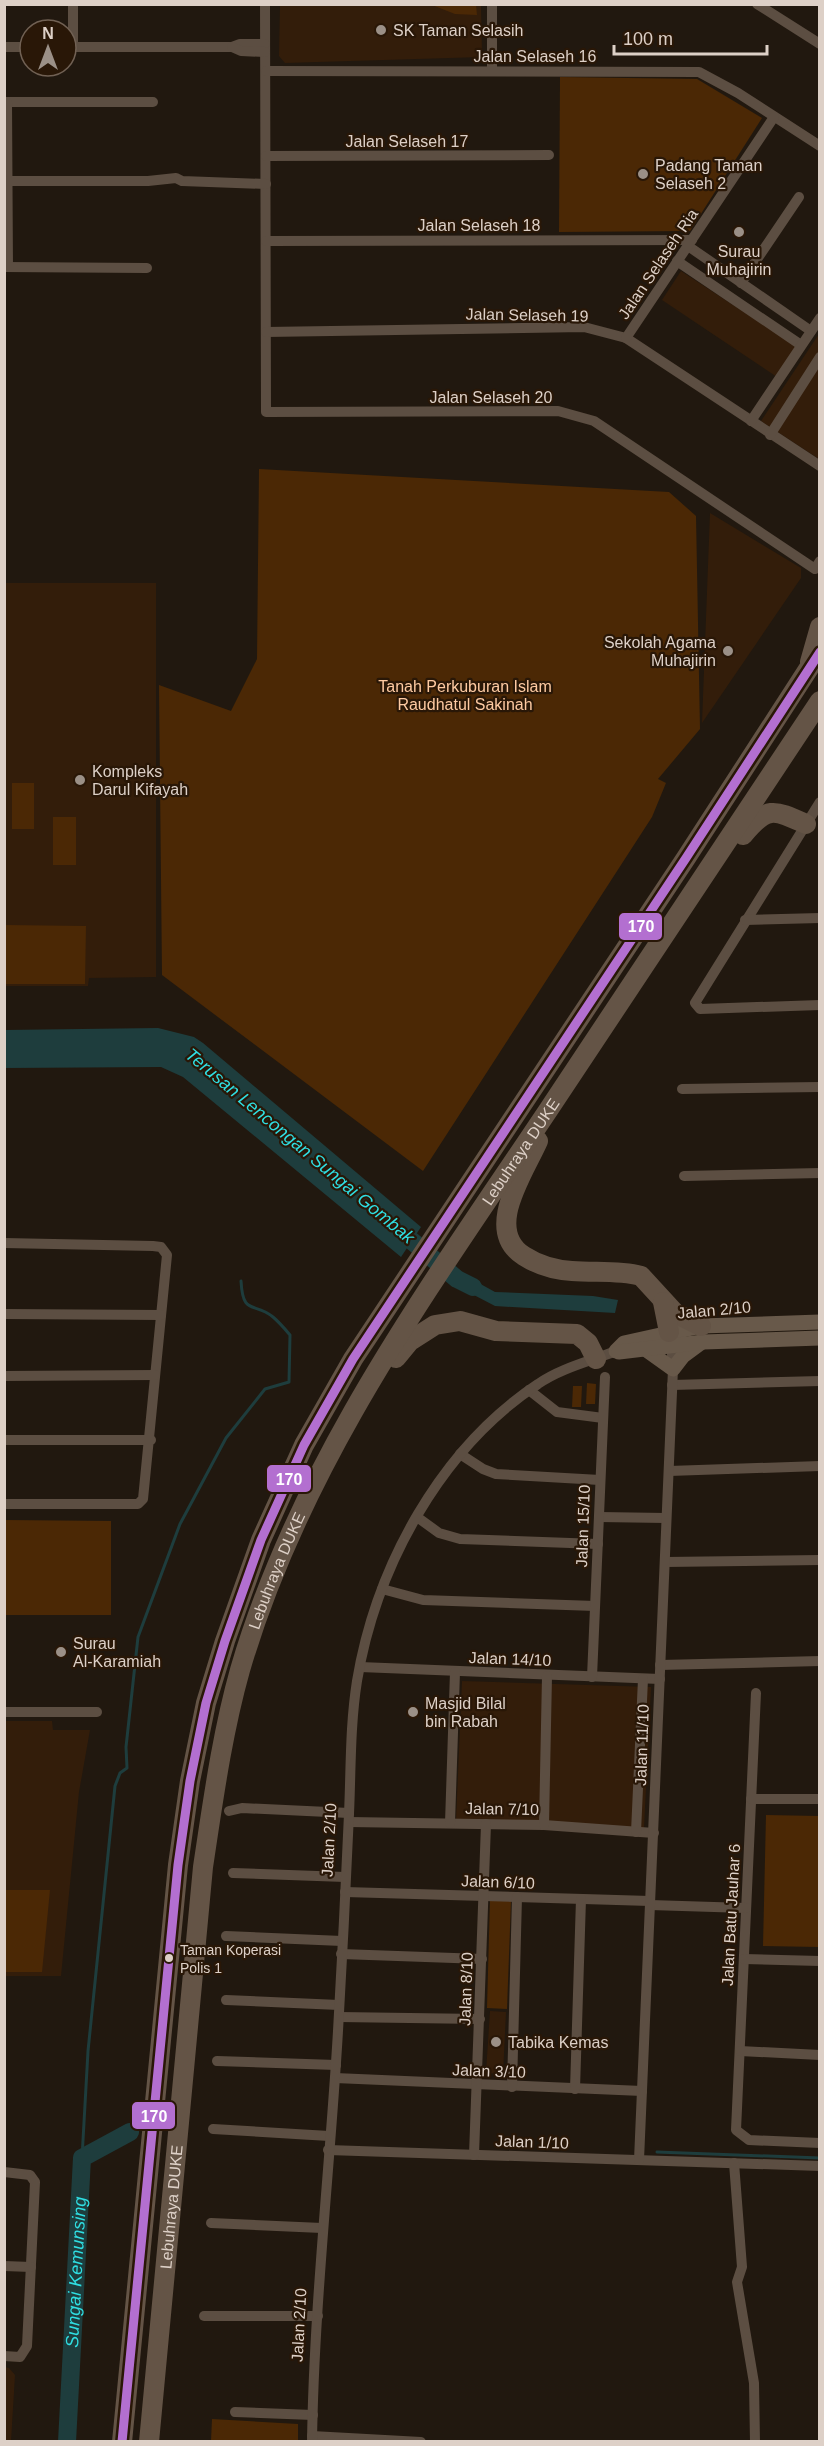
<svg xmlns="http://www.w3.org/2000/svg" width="824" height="2446" font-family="Helvetica,sans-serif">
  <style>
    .built { fill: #331d0a }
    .green { fill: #4b2805 }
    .water { fill: #1e3d3d }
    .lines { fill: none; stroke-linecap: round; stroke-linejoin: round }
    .stream { stroke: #1e3d3d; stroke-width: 3 }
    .river { stroke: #1e3d3d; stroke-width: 18 }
    .street { stroke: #5c4e42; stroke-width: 10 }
    .secondary { stroke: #68594a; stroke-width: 15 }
    .highway { stroke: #645446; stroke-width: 20 }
    .bus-1-casing { stroke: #291707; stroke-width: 14 }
    .bus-1 { stroke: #b36fd0; stroke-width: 9 }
    .poi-dot { fill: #9b9087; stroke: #291707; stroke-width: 2 }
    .bus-dot { fill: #ddd0c7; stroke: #291707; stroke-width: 2 }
    .labels { text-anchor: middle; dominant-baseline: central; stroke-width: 4.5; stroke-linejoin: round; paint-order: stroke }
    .bus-label { font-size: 14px; fill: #ddd0c7; stroke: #291707; text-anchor: start }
    .poi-label { font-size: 16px; fill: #ddd0c7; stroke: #291707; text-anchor: start }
    .street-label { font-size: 16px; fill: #ddd0c7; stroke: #291707 }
    .park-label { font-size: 16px; fill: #fecaa2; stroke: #291707 }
    .water-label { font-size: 18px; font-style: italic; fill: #2fdee2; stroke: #291707 }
    .line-badge { stroke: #291707; stroke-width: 2 }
    .badge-label { font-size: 16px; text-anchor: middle; font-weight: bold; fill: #fff }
  </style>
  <rect width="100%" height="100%" fill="#21180f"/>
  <g class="built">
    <polygon points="280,5 481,5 482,57 285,63 279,56"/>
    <polygon points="681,271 796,346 777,377 662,300"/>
    <polygon points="819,334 819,459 761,421"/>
    <polygon points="710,513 801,568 801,578 702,723"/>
    <polygon points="4,583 156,583 156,977 89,978 88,986 5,986"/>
    <polygon points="462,1681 651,1687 644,1828 456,1821"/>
    <polygon points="5,1721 52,1721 53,1730 90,1730 79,1792 61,1976 5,1976"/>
    <polygon points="490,2011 506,2012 503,2074 486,2073"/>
    <polygon points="5,2367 9,2368 15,2375 11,2441 5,2441"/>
  </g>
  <g class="green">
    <polygon points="432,5 476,5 477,15 455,14"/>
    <polygon points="560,77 697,79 762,118 690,231 559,232"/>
    <polygon points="259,469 669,492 696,516 700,729 658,779 666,783 652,817 423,1171 162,975 159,685 231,711 257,659"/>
    <rect x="12" y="783" width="22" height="46"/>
    <rect x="53" y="817" width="23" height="48"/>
    <polygon points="5,925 86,926 85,984 5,984"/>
    <polygon points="587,1383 596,1384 595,1404 586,1404"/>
    <polygon points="573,1386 582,1386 581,1407 572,1407"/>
    <polygon points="5,1520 111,1521 111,1615 5,1615"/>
    <polygon points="766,1815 819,1816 819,1947 763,1946"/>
    <polygon points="5,1890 50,1890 42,1972 5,1972"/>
    <polygon points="490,1900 511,1901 507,2009 487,2008"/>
    <polygon points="212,2419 298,2424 298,2441 211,2441"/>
  </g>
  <g class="water">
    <polygon points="158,1028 194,1037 203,1043 421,1227 401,1257 183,1077 161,1067 5,1068 5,1030"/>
    <polygon points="457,1271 495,1292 593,1296 618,1300 615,1313 495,1306 449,1282"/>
  </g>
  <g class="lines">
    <g class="stream">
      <polyline points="657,2152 820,2158"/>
      <path d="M82,2158L88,2051L115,1786L120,1773L127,1768L126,1747L138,1637L180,1524L226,1438L265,1389L289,1382L290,1335C285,1329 279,1322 273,1317C254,1301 243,1317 241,1281"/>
    </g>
    <g class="river">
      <polyline points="393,1225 457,1279 473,1287"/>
      <path id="s1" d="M67,2442L82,2158L130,2132"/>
    </g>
    <g class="street">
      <polyline points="265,4 266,412 558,411 594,421 815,569 820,561"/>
      <polyline points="492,4 492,71"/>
      <polyline points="757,4 820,44"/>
      <polyline points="4,47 30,47"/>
      <polyline points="66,47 232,47 240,44 265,44"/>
      <polyline points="73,47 73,4"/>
      <polyline points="232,47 241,51 265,52"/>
      <polyline points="266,71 699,72 738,93 820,146"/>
      <polyline points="4,102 153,102"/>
      <polyline points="7,102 8,267"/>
      <polyline points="266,156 549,155"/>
      <polyline points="4,181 148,181 176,178 182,181 266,184"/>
      <polyline points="266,241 692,240"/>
      <polyline points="688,246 811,331"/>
      <polyline points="677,261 801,345"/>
      <polyline points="4,267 147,268"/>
      <polyline points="741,283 799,197"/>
      <polyline points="266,332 584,327 626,338 820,466"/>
      <polyline points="626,338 774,117"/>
      <polyline points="751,421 820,318"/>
      <polyline points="770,435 820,357"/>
      <polyline points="820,802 695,1003 700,1009 820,1005"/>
      <polyline points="745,920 820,918"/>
      <polyline points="682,1089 820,1087"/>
      <polyline points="684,1176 820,1173"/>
      <polyline points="4,1243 153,1246 161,1247 167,1255 143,1499 138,1504 4,1504"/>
      <polyline points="4,1314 161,1315"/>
      <polyline points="4,1376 155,1375"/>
      <polyline points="672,1385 820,1381"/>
      <polyline points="529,1390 557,1412 603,1418"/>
      <polyline points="4,1440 151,1440"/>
      <polyline points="460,1454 483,1469 496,1474 600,1480"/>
      <polyline points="669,1471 820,1466"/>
      <polyline points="417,1517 439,1533 460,1539 598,1544"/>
      <polyline points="599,1517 666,1518"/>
      <polyline points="665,1562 820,1560"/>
      <polyline points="382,1589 423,1600 595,1606"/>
      <polyline points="660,1665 820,1661"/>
      <polyline points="360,1667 660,1679"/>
      <polyline points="592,1677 605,1377"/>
      <polyline points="756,1693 736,2130 749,2140 820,2143"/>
      <polyline points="4,1712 97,1712"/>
      <polyline points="751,1799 820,1799"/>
      <polyline points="229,1811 242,1808 349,1813"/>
      <polyline points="349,1822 544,1825 654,1833"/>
      <polyline points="450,1823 455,1672"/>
      <polyline points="544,1825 547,1676"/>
      <polyline points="636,1832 643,1679"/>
      <polyline points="233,1873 345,1877"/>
      <polyline points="345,1892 650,1901"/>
      <polyline points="650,1905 746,1908"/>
      <polyline points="226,1936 342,1941"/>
      <polyline points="341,1954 482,1959"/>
      <polyline points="744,1959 820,1961"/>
      <polyline points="226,2000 339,2005"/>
      <polyline points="339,2017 480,2019"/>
      <polyline points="740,2051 820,2055"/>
      <polyline points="217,2061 336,2065"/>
      <polyline points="335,2078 642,2091"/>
      <polyline points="512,2087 517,1897"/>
      <polyline points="575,2089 581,1899"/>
      <polyline points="213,2129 329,2136"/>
      <polyline points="328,2150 820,2166"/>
      <polyline points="474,2155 486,1824"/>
      <polyline points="639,2160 673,1369 671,1341"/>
      <polyline points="734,2163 742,2267 737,2282 754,2383 755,2442"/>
      <polyline points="4,2172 30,2175 35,2182 27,2346 20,2357 4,2356"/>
      <polyline points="211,2223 322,2228"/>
      <polyline points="4,2266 31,2267"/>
      <polyline points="204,2316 318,2316"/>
      <polyline points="235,2412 313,2415"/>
      <polyline points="312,2436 421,2442"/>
      <path d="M312,2442C314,2304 330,2168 338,2031C342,1959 346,1886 349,1814C351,1769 350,1725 357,1681C376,1567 440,1449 538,1384C561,1368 591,1361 616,1351"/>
    </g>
    <g class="secondary">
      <polyline points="645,1349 673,1369 683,1356 702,1342"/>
      <polyline points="616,1351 624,1343 701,1326 820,1322"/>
      <polyline points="619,1352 703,1342 820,1338"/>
    </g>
    <g class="highway">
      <polyline points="810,662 820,627"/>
      <path d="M743,835C767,806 773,809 806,824"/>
      <path d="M538,1141C524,1173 483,1230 524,1256C538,1265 555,1270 572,1271C595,1273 618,1270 641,1276L675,1313L701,1326"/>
      <polyline points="663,1302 669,1332"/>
      <polyline points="396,1358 410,1341 435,1325 460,1321 496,1331 577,1334 588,1343 596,1359"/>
      <polyline points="122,2442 178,1865 190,1781 206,1703 225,1641 261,1540 304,1445 353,1359 686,858 820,651"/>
      <path id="s2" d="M149,2442L203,1867C213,1801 222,1734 240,1670C301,1461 430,1287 549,1109C640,973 729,837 820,701"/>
    </g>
    <defs>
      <polyline id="bus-1" points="122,2442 178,1865 190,1781 206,1703 225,1641 261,1540 304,1445 353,1359 686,858 820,652"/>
    </defs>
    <use href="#bus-1" class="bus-1-casing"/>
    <use href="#bus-1" class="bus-1"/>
  </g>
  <g class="poi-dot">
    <circle cx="381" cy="30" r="6"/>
    <circle cx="643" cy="174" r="6"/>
    <circle cx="739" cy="232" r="6"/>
    <circle cx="728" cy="651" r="6"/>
    <circle cx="80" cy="780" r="6"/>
    <circle cx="61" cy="1652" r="6"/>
    <circle cx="413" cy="1712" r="6"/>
    <circle cx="496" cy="2042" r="6"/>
  </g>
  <circle class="bus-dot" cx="169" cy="1958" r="5"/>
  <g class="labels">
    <g class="bus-label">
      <text x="180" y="1950">Taman Koperasi<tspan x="180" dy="18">Polis 1</tspan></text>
    </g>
    <g class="poi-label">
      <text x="393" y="30">SK Taman Selasih</text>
      <text x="655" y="165">Padang Taman<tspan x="655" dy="18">Selaseh 2</tspan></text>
      <text x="739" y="251" text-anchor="middle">Surau<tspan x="739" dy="18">Muhajirin</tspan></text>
      <text x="716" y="642" text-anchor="end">Sekolah Agama<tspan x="716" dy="18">Muhajirin</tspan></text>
      <text x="92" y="771">Kompleks<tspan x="92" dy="18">Darul Kifayah</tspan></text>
      <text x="73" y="1643">Surau<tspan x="73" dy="18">Al-Karamiah</tspan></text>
      <text x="425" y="1703">Masjid Bilal<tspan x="425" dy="18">bin Rabah</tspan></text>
      <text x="508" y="2042">Tabika Kemas</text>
    </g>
    <g class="street-label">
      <text x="535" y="56">Jalan Selaseh 16</text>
      <text x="407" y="141">Jalan Selaseh 17</text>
      <text x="479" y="225">Jalan Selaseh 18</text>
      <text transform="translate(658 264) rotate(-56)">Jalan Selaseh Ria</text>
      <text transform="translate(527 315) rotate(1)">Jalan Selaseh 19</text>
      <text x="491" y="397">Jalan Selaseh 20</text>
      <text stroke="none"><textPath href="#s2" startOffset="1370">Lebuhraya DUKE</textPath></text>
      <text transform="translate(714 1310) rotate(-5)">Jalan 2/10</text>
      <text transform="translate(583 1526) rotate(-88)">Jalan 15/10</text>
      <text stroke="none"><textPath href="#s2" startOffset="884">Lebuhraya DUKE</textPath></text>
      <text transform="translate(510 1659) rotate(2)">Jalan 14/10</text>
      <text transform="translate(642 1745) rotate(-88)">Jalan 11/10</text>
      <text transform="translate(502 1809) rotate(1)">Jalan 7/10</text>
      <text transform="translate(329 1840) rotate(-87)">Jalan 2/10</text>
      <text transform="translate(498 1882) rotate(2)">Jalan 6/10</text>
      <text transform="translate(731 1915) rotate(-87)">Jalan Batu Jauhar 6</text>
      <text transform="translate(466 1989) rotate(-88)">Jalan 8/10</text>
      <text transform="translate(489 2071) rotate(2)">Jalan 3/10</text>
      <text transform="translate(532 2142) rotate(2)">Jalan 1/10</text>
      <text stroke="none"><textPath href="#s2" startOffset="236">Lebuhraya DUKE</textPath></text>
      <text transform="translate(299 2325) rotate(-87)">Jalan 2/10</text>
    </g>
    <g class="park-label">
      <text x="465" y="686">Tanah Perkuburan Islam<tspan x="465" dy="18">Raudhatul Sakinah</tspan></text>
    </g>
    <g class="water-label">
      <text transform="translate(300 1146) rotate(40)">Terusan Lencongan Sungai Gombak</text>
      <text stroke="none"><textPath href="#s1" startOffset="170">Sungai Kemunsing</textPath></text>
    </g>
  </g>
  <g class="line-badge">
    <rect x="618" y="912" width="45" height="29" rx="6" fill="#b36fd0"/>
    <rect x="266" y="1464" width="46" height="29" rx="6" fill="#b36fd0"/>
    <rect x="131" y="2101" width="45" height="29" rx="6" fill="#b36fd0"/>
  </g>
  <g class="badge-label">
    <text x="641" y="932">170</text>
    <text x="289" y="1485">170</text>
    <text x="154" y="2122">170</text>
  </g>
  <rect width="824" height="2446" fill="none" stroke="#ddd0c7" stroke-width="12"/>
  <g transform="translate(48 48)"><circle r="28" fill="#291707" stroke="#716154" stroke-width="1.5"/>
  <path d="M0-4.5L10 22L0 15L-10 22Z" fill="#9b9087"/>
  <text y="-9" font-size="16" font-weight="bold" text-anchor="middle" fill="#ddd0c7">N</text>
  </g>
  <path d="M614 45v9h153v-9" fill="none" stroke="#ddd0c7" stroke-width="3"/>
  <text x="623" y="45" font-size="18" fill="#ddd0c7" stroke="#291707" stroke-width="4.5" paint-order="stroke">100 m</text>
</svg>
